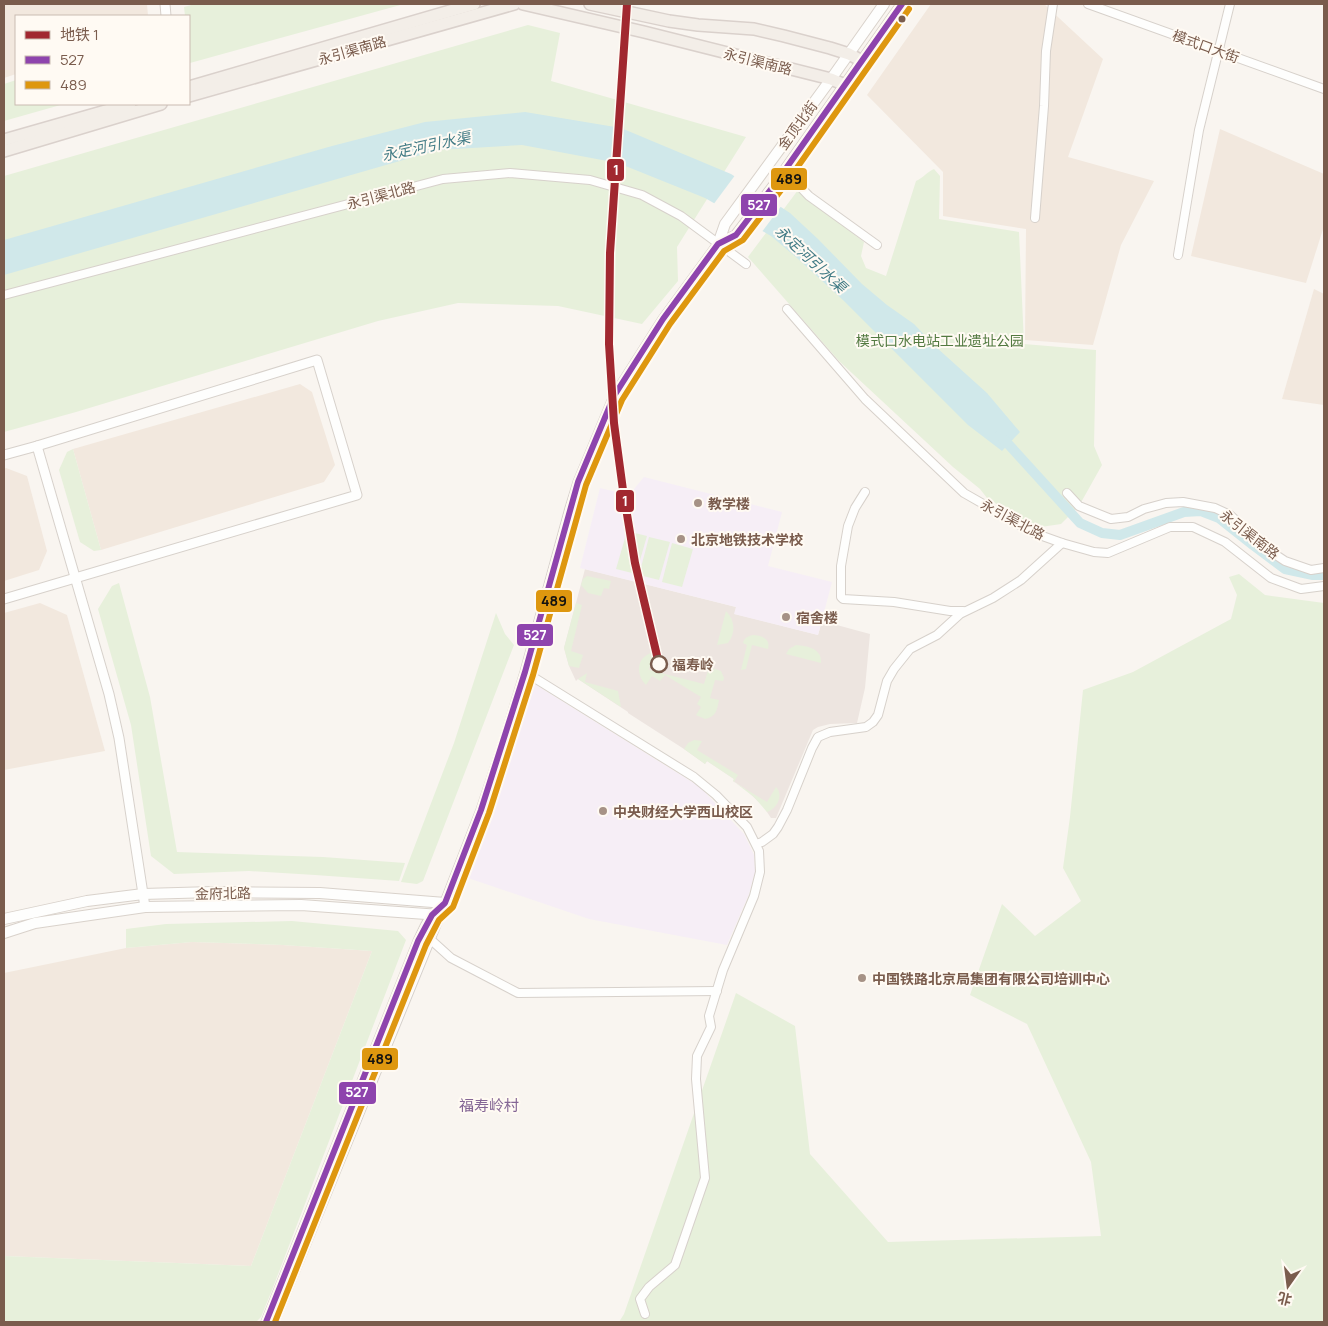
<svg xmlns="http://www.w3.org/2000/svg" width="1328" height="1326" font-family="Manrope,'Noto Sans SC',sans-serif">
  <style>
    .residential { fill: #f2e8de }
    .industrial { fill: #ede5e0 }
    .education { fill: #f6eef6 }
    .green { fill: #e7f0db }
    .water { fill: #d0e8ea }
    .pier { fill: #f9f5f0 }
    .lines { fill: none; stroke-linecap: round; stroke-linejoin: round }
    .canal { stroke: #d0e8ea; stroke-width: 10 }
    .minor-casing { stroke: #d7d1cb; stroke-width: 10 }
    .tertiary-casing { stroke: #d7d1cb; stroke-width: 11 }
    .secondary-casing { stroke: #d9d2cb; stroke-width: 12 }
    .primary-casing { stroke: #dad1cc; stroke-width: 14 }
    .minor { stroke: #fefefd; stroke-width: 8 }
    .tertiary { stroke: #fefefd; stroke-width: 9 }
    .secondary { stroke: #fefefd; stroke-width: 10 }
    .primary { stroke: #f3eee8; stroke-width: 11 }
    .bus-1-casing { stroke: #fffaf3; stroke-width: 10 }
    .bus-2-casing { stroke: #fffaf3; stroke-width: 10 }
    .bus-1 { stroke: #8e44ad; stroke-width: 6 }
    .bus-2 { stroke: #de970f; stroke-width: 6 }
    .metro-1-casing { stroke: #fffaf3; stroke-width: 11 }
    .metro-1 { stroke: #a12830; stroke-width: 8 }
    .bus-dot { fill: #7a5c4d; stroke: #fffaf3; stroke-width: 2 }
    .poi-dot { fill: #a69286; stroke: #fffaf3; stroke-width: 2 }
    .stop-dot { fill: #fffaf3; stroke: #7a5c4d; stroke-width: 2.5 }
    .labels { text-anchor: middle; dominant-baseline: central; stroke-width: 4; stroke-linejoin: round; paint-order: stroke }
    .street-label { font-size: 14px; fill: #7a5c4d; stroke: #fffaf3 }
    .park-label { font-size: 14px; fill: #537a41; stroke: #fffaf3 }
    .poi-label { font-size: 14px; font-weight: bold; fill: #7a5c4d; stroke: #fffaf3; text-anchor: start }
    .stop-label { font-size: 14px; font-weight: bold; fill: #7a5c4d; stroke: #fffaf3; text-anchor: start }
    .water-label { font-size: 15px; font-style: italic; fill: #437c86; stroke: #fffaf3 }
    .neighbourhood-label { font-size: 15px; fill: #846695; stroke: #fffaf3 }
    .line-badge { stroke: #fffaf3; stroke-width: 2 }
    .badge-label { font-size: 14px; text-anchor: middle; font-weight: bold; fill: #fff }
    .pale-badge-label { font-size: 14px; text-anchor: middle; font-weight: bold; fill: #111 }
  </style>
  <rect width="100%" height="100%" fill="#f9f5f0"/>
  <g class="residential">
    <polygon points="4,4 147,4 148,16 16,16 16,74 4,78"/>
    <polygon points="931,4 1044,4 1103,59 1068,157 1154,181 1121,245 1093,345 1025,340 1026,229 943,216 943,172 867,95"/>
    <polygon points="1220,129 1324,174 1324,226 1306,283 1191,256"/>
    <polygon points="1314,289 1324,294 1324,405 1282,399"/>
    <polygon points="300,384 312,392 335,465 324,482 101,550 73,449"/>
    <polygon points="6,468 27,476 47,551 39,570 4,581 4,469"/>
    <polygon points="40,603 67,615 105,751 4,770 4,613"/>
    <polygon points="192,942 283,945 372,951 251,1266 4,1256 4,973 126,948"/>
  </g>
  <polygon class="industrial" points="585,569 736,607 735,614 818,635 822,621 870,634 865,688 857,723 830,724 818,727 813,730 776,818 771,818 763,806 745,789 733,781 734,779 707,761 705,764 684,749 628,713 628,712 578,679 576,681 569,666 564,648"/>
  <g class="education">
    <polygon points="644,477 782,512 768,566 832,582 818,635 734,614 736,607 580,568 600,488 629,495"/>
    <polygon points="528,680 700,787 744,834 754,855 755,872 749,894 727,945 589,919 462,876"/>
  </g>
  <g class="green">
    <polygon points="195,4 404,4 190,63 189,49 189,16 185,16 184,7"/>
    <polygon points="528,25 560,33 551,81 746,137 677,247 678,281 642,324 558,306 458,303 378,321 76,412 4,432 4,176"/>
    <polygon points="16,80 16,104 64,104 4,121 4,84"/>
    <path d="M934,169L940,176L939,219L1019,232L1024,344L1096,350L1094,446L1102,465L1079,506L1061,524L1041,527L1021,519L987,498L980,489L953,467L839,361L748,257L798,190L864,242L861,256L866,268L886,276L916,181C923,178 927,172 934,169Z"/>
    <polygon points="73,449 101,550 94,551 80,542 59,470 67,452"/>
    <polygon points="627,531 647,536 636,574 616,569"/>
    <polygon points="649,537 670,542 659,580 639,575"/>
    <polygon points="672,543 693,549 682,587 662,582"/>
    <polygon points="1239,574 1265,595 1324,603 1324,1322 619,1322 624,1314 736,993 795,1026 810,1154 888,1242 1101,1236 1091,1162 1027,1024 970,995 1002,904 1035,936 1081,901 1063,868 1070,817 1083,690 1133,672 1231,619 1237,595 1229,577"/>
    <polygon points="587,576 611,581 609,589 604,588 601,596 588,593 581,585 583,579"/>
    <polygon points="119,583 150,697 177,852 323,857 405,863 399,881 315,875 249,871 174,874 151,856 131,725 98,609 112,586"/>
    <polygon points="576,603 582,605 571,651 583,655 579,668 569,666 564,648"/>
    <path d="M726,611C735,620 736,633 728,643L717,645Z"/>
    <polygon points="496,613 505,634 514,645 423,881 417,884 401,882 454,743"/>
    <path d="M753,635C761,635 771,639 768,649L752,645L746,669L741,670L747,645L743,643C744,638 748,636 753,635Z"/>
    <path d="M796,645C807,646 822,648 821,663L786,654L789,649Z"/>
    <path d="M651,653H653L649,670L704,684L709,667L721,671L724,678L723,681L715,680L710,698L719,700C717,710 716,717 705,719L696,715L701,707L697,704L701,697L665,675L660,681L652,676L646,685C636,675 636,658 651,653Z"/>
    <polygon points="587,673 585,682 618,691 621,707 578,679"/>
    <path d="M694,740L702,741L697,750L738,775L734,782L767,802L776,787C784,795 777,809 767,812L754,797L733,781L734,779L707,761L705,764L684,749L688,743Z"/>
    <polygon points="292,921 398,931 406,940 272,1290 261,1317 256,1322 4,1322 4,1256 251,1266 372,951 283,945 192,942 126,948 126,929 166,924"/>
  </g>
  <polygon class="water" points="525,112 621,128 731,174 790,213 818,239 862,284 887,305 914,324 936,347 987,393 1020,432 1002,451 968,425 844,301 797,258 771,236 705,198 618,163 522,145 438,150 4,275 4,240 332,146 425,122"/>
  <polygon class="pier" points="736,174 782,205 761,233 713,205"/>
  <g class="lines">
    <polyline class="canal" points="1000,435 1080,523 1102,533 1120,535 1184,512 1201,511 1219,518 1253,545 1285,569 1313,575 1324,575"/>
    <defs>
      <g id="minor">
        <polyline points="1088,4 1324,89"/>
        <polyline points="784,170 809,196 877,245"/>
        <polyline points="1035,218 1044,106 1046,51 1053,4"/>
        <polyline points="1178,255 1199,130 1230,4"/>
        <polyline points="4,295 443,179 510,173 590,180 642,195 681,216 746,264"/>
        <polyline points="787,309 865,399 964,493 1034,533 1062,543 1094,552 1108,553 1170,527 1193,527 1225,542 1271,578 1301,589 1324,586"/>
        <polyline points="865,492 855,508 848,526 841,566 841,597 843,599 894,602 950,611 963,611"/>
        <polyline points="1067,493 1079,506 1111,519 1128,517 1144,509 1166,503 1183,502 1215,508 1230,515 1270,551 1285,561 1311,570 1324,568"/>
        <polyline points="525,672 694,777 716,795 747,827 759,851 760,872 754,896 723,970 709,1016 711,1027 697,1056 696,1079 705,1178 675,1265 649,1287 640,1299 645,1314"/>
        <polyline points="756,844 762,842 773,834 778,827 787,810 812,748 818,737 830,732 866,727 873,722 878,715 887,681 894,669 910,649 937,635 960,614 993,598 1021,580 1062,543"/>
        <polyline points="430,939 451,958 518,993 717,991"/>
      </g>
      <g id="tertiary">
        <polyline points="165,4 166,16"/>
        <polyline points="37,446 109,694 119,738 145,907"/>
        <polyline points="4,455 37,446 317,360 357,495 4,599"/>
        <path d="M266,1322L418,941C423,931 427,919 435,912"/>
        <polyline points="274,1322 440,915 481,810 503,744 525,672 570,508 578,482 614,396 663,319 718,244"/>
      </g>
      <g id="secondary">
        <polyline points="718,244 736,235 775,184 902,4"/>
        <polyline points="718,244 725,224 831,79 884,4"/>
        <polyline points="4,919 87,901 143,894 213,892 320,893 445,903"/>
        <polyline points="4,933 35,923 145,907 301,905 440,915"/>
      </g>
      <g id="primary">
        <polyline points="523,4 644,32 831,79 845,85"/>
        <polyline points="590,4 669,21 698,25 754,29 784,36 830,48 849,54 862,61"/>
        <polyline points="189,87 474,4"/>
        <polyline points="189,96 514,4"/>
        <polyline points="4,140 130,104"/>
        <polyline points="4,151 161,104"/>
      </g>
    </defs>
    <use href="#minor" class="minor-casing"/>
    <use href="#tertiary" class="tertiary-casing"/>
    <use href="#secondary" class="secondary-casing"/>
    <use href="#primary" class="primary-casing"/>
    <use href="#minor" class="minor"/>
    <use href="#tertiary" class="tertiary"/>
    <use href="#secondary" class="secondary"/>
    <use href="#primary" class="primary"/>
    <defs>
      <polyline id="bus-1" points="266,1322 418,941 432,915 445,903 481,810 525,672 578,482 614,396 663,319 718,244 736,235 775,184 902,4"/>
      <polyline id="bus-2" points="275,1322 426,945 439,920 453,907 489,813 533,675 586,485 622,400 670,324 724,251 743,240 782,189 909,9"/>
    </defs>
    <use href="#bus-1" class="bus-1-casing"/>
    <use href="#bus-2" class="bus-2-casing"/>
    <use href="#bus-1" class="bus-1"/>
    <use href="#bus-2" class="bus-2"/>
    <defs>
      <polyline id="metro-1" points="627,4 610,253 609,344 614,423 623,490 635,563 659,664"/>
    </defs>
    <use href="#metro-1" class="metro-1-casing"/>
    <use href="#metro-1" class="metro-1"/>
  </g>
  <circle class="bus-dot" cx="902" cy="19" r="4.5"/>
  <g class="poi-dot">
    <circle cx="698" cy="503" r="5"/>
    <circle cx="681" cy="539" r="5"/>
    <circle cx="786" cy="617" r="5"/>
    <circle cx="603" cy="811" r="5"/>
    <circle cx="862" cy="978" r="5"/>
  </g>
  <circle class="stop-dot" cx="659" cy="664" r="8"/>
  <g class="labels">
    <g class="street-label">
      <text transform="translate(1206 46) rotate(20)">模式口大街</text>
      <text transform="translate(352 50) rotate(-16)">永引渠南路</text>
      <text transform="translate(758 61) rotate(14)">永引渠南路</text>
      <text transform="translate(797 125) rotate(-54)">金顶北街</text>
      <text transform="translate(381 195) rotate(-15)">永引渠北路</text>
      <text transform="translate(1013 519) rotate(28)">永引渠北路</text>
      <text transform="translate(1250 534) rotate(38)">永引渠南路</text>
      <text transform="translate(223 893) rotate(-1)">金府北路</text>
    </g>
    <g class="park-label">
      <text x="940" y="340">模式口水电站工业遗址公园</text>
    </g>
    <g class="poi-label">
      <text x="708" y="503">教学楼</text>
      <text x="691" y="539">北京地铁技术学校</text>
      <text x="796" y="617">宿舍楼</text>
      <text x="613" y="811">中央财经大学西山校区</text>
      <text x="872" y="978">中国铁路北京局集团有限公司培训中心</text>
    </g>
    <g class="stop-label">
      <text x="672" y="664">福寿岭</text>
    </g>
    <g class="water-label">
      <text transform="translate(426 146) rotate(-12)">永定河引水渠</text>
      <text transform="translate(811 259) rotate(43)">永定河引水渠</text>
    </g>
    <g class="neighbourhood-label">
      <text x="489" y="1105">福寿岭村</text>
    </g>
  </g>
  <g class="line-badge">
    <rect x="606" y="158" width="19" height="24" rx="5" fill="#a12830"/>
    <rect x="770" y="167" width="38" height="24" rx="5" fill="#de970f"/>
    <rect x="740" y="193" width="38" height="24" rx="5" fill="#8e44ad"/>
    <rect x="615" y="489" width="20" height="24" rx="5" fill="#a12830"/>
    <rect x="535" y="589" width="38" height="24" rx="5" fill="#de970f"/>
    <rect x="516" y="623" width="38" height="24" rx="5" fill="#8e44ad"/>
    <rect x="361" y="1047" width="38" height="24" rx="5" fill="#de970f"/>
    <rect x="338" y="1081" width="39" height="24" rx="5" fill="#8e44ad"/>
  </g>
  <g class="badge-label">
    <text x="616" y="175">1</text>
    <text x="759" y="210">527</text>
    <text x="625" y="506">1</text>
    <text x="535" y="640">527</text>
    <text x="357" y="1097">527</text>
  </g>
  <g class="pale-badge-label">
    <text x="789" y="184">489</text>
    <text x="554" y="606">489</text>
    <text x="380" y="1064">489</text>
  </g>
  <rect width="1328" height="1326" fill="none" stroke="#7a5c4d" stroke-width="10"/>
  <rect x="15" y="15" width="175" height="90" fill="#fffaf3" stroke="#cabbb1"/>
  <rect x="25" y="31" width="25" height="8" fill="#a12830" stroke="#cabbb1"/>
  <text x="60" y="40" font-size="15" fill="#7a5c4d">地铁 1</text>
  <rect x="25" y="56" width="25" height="8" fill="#8e44ad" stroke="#cabbb1"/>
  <text x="60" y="65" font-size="15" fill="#7a5c4d">527</text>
  <rect x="25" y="81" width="25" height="8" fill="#de970f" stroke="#cabbb1"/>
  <text x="60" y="90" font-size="15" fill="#7a5c4d">489</text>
  <g transform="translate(1288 1286) rotate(194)" stroke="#fffaf3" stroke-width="4" paint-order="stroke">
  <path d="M0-4L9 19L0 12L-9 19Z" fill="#7a5c4d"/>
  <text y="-8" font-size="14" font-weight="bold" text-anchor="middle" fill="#7a5c4d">北</text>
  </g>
</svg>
